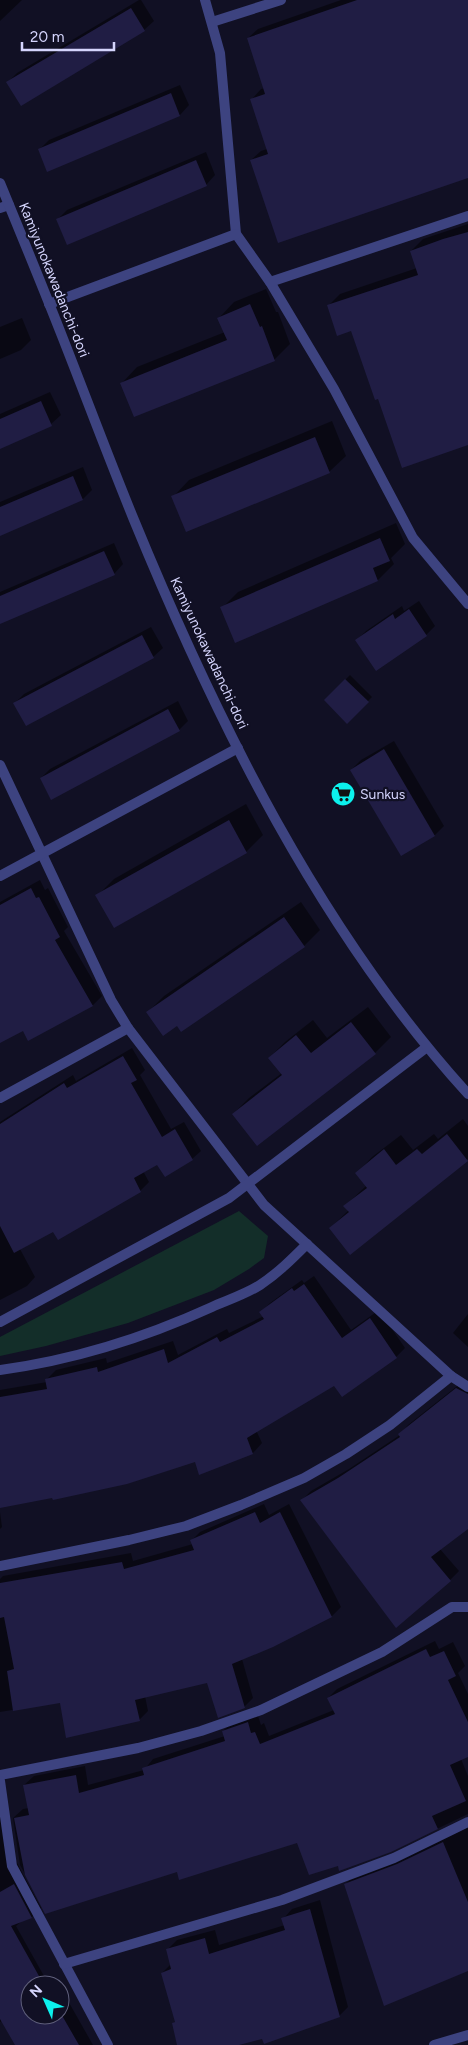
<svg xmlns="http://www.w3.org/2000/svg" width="468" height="2045" font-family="Figtree,sans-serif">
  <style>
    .green { fill: #132e29 }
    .shadow { fill: #0007 }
    .building { fill: #201d44 }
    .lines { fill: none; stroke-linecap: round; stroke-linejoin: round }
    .minor { stroke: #3d4380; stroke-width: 10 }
    .tertiary { stroke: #3d4380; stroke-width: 10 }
    .labels { text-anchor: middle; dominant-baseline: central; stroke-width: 4.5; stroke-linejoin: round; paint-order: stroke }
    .street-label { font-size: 14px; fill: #d5d5fd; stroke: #111024 }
    .poi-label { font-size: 14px; fill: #d5d5fd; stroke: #111024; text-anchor: start }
  </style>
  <rect width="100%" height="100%" fill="#111024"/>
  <polygon class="green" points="239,1211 268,1236 264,1258 249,1269 214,1290 128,1323 46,1346 0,1356 0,1337"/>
  <g class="shadow">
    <polygon points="0,0 22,0 0,21"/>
    <polygon points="139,0 141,0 154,21 144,30 8,82 17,73"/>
    <polygon points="341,0 468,0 468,177 251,160 261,151 267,149 252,99 261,89 265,88 248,38 258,29"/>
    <polygon points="180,85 189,105 180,115 48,170 39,150 49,140"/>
    <polygon points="206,152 215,175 206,185 58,219 67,210"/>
    <polygon points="468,224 468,444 379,397 352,330 328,306 340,294 417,268 411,251 423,239"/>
    <polygon points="266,289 276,312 278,312 290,344 274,360 122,383 137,367 225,332 219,318 234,302"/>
    <polygon points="22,318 31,340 21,350 0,359 0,327"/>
    <polygon points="50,392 61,415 51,424 0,447 0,414"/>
    <polygon points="332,421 346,456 329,472 173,497 189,480"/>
    <polygon points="83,467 92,490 83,499 0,535 0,502"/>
    <polygon points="396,523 405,544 391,558 394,564 378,580 236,641 222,608 238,592"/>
    <polygon points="114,543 123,564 114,574 0,623 0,592"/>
    <polygon points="419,601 435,626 426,635 357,640 366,631 402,606 404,611"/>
    <polygon points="151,627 163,648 153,657 15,703 24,694"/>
    <polygon points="350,675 372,697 347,722 325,700"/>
    <polygon points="178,701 188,721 179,730 41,778 50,769"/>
    <polygon points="394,741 444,826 435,835 401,855 351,770 361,760"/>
    <polygon points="246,804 263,835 246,852 114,926 97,896 114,879"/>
    <polygon points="40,880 45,890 48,888 68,927 64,931 102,996 93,1005 28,1039 23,1029 0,1041 0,902"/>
    <polygon points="301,902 320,930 304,946 178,1024 148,1012 164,996"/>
    <polygon points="368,1007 391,1037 375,1053 233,1114 249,1098 282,1073 269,1058 285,1042 313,1020 327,1038"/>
    <polygon points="132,1048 145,1070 140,1075 171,1129 184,1122 201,1151 192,1159 157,1163 143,1171 149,1182 140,1191 53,1230 20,1249 35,1277 27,1286 0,1300 0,1122 73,1075 76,1081"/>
    <polygon points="463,1119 468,1126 468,1159 350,1253 330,1228 349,1210 345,1206 366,1186 357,1173 372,1157 401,1135 413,1150 434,1134 438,1139"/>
    <polygon points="314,1276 351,1330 379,1310 405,1348 396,1357 342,1395 334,1384 256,1430 262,1443 253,1453 200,1473 196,1460 53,1497 0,1506 0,1390 47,1382 47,1379 56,1370 106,1358 107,1363 173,1341 178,1355 227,1329 229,1333 264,1316 261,1312 270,1303 302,1280 304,1283"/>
    <polygon points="468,1314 468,1347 453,1333"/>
    <polygon points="461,1383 468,1392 468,1528 440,1549 459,1571 450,1580 302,1500 311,1491 349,1469 400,1435 408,1425"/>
    <polygon points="264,1504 269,1515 289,1504 341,1607 332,1616 242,1659 253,1698 244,1707 208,1681 145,1696 148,1711 139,1720 61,1702 0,1712 0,1579 3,1576 131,1553 133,1561 193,1544 191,1541 200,1532"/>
    <polygon points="0,1512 2,1527 0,1529"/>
    <polygon points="435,1641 439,1649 453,1642 465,1666 458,1673 468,1694 468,1756 461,1759 468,1776 468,1814 391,1851 338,1864 298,1841 178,1871 46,1912 20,1865 13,1818 23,1809 29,1808 24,1785 34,1776 85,1766 88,1785 144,1770 153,1759 225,1736 223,1731 232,1722 257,1713 261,1725 264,1723 269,1736 334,1710 328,1698 337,1689"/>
    <polygon points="0,1813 15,1859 41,1908 32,1917 22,1921 16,1926 49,1985 30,1985 30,2015 60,2015 60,1994 63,1992 93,2045 16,2045 2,2021 0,2022"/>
    <polygon points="468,1826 468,1968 345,1885 354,1875"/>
    <polygon points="320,1900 348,2007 339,2016 234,2045 179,2045 173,2023 176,2021 162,1973 171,1964 167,1950 177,1940 215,1930 219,1945 285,1925 283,1919 292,1909"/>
  </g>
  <g class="building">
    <polygon points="357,0 468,0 468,178 278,243 250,160 268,154 250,99 265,94 247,38"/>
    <polygon points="131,8 145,31 21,106 6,82"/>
    <polygon points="171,93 180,116 47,172 38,149"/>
    <polygon points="196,160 207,186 67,245 56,219"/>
    <polygon points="468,232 468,445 402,468 378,399 375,400 351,331 337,336 327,305 418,275 410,251 443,239"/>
    <polygon points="250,304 260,327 262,326 275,361 134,417 120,383 227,340 217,318"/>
    <polygon points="41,401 52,426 0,449 0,419"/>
    <polygon points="315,437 330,473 186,532 171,496"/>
    <polygon points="73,476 83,500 0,536 0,507"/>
    <polygon points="380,538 390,561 373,568 378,581 235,643 220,607"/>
    <polygon points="104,551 115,575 0,624 0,596"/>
    <polygon points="409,609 427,636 376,671 355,640 393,614 395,619"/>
    <polygon points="142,635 154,658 26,726 13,703"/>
    <polygon points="345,679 369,702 347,724 324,700"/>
    <polygon points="168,709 180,731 51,800 40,778"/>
    <polygon points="384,749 435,836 401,856 350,770"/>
    <polygon points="229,820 247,853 114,928 95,895"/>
    <polygon points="31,888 36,898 39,897 60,937 55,940 93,1006 28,1041 23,1031 0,1043 0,905"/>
    <polygon points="284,917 305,947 181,1032 177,1026 163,1036 146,1012"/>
    <polygon points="351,1022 376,1054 257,1146 232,1114 282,1075 268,1058 296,1035 311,1053"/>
    <polygon points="123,1056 137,1080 131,1083 162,1137 175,1129 193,1160 165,1177 157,1165 134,1178 141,1192 58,1240 53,1232 14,1253 0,1226 0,1124 64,1083 67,1088"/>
    <polygon points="447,1134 468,1161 350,1255 329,1228 349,1212 343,1206 367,1188 355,1173 384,1149 396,1165 417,1149 422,1154"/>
    <polygon points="304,1284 342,1338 370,1318 397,1358 342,1397 334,1386 247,1438 253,1454 199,1475 195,1462 127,1484 53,1500 52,1498 0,1508 0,1397 47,1389 45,1379 97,1367 98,1372 164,1349 168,1363 217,1337 220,1342 264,1319 259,1312 292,1288 294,1291"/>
    <polygon points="456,1388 468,1394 468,1529 431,1557 451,1581 396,1628 300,1500 338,1478 400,1437 398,1434"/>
    <polygon points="255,1512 260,1523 280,1512 332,1617 273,1647 232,1664 245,1708 218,1718 207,1683 135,1700 140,1721 66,1738 60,1703 13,1711 7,1671 14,1669 4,1617 0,1618 0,1583 122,1562 124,1569 194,1550 190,1540"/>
    <polygon points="426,1649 430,1657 444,1651 456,1676 448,1680 468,1722 468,1757 450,1765 466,1801 432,1816 438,1829 391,1852 339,1871 338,1866 309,1875 297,1843 179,1880 177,1872 45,1914 25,1875 14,1818 29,1815 23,1785 76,1775 79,1793 144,1775 142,1768 225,1741 222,1731 248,1722 251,1733 255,1732 260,1744 335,1714 327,1698"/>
    <polygon points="443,1842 468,1902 468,1971 384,2006 344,1884 397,1864"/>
    <polygon points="14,1884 32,1918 11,1926 44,1985 30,1985 30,2015 60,2015 60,2012 79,2045 15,2045 0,2019 0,1892"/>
    <polygon points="310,1909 340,2017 264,2044 262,2039 239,2045 177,2045 172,2023 175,2022 161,1973 171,1969 166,1949 205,1938 209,1954 285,1930 281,1918"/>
  </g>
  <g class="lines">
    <g class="minor">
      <polyline points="205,0 220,53 236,234 270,282 334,389 413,538 468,604"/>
      <polyline points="212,22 281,0"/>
      <polyline points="0,208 9,205"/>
      <polyline points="270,282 468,216"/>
      <polyline points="49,304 236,234"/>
      <polyline points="0,765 111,1000 128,1028 264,1205 451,1376 468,1387"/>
      <polyline points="0,876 238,748"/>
      <polyline points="0,1098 128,1028"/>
      <polyline points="0,1322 229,1198 427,1047"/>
      <path d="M0,1370C74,1360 144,1338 212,1307C228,1300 246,1294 260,1285C278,1273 292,1259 307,1244"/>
      <polyline points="0,1566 129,1540 186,1526 241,1505 304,1478 346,1454 390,1425 451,1376"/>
      <polyline points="0,1775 138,1748 201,1731 261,1710 382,1652 452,1607 468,1607"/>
      <polyline points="0,1781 12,1866 108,2045"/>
      <polyline points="64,1964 282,1900 394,1858 468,1822"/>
    </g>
    <g class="tertiary">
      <path d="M0,183C21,234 42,285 62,336C86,397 109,459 134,520C217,722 320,931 468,1094"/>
      <polyline points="434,2045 468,2035"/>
    </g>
  </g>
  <defs>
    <symbol id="supermarket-disc" viewBox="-11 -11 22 22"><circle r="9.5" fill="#0cf1ed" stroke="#111024"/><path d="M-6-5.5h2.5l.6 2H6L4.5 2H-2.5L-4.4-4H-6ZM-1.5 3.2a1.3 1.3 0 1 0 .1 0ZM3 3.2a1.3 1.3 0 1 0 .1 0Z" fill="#111"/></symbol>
  </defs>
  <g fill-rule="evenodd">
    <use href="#supermarket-disc" x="329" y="780" width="28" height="28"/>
  </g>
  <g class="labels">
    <g class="street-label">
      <text transform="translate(54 280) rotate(68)">Kamiyunokawadanchi-dori</text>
      <text transform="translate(209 653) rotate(65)">Kamiyunokawadanchi-dori</text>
    </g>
    <g class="poi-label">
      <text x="360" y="794">Sunkus</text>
    </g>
  </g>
  <g transform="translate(45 2000) rotate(315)"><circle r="24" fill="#111024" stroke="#5f5f7b"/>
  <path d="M0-4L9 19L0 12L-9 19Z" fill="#0cf1ed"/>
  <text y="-8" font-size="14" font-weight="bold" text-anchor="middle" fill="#d5d5fd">N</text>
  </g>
  <path d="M22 42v8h92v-8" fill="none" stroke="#d5d5fd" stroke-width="2.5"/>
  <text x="30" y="42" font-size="15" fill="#d5d5fd" stroke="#111024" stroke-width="4" paint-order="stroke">20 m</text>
</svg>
